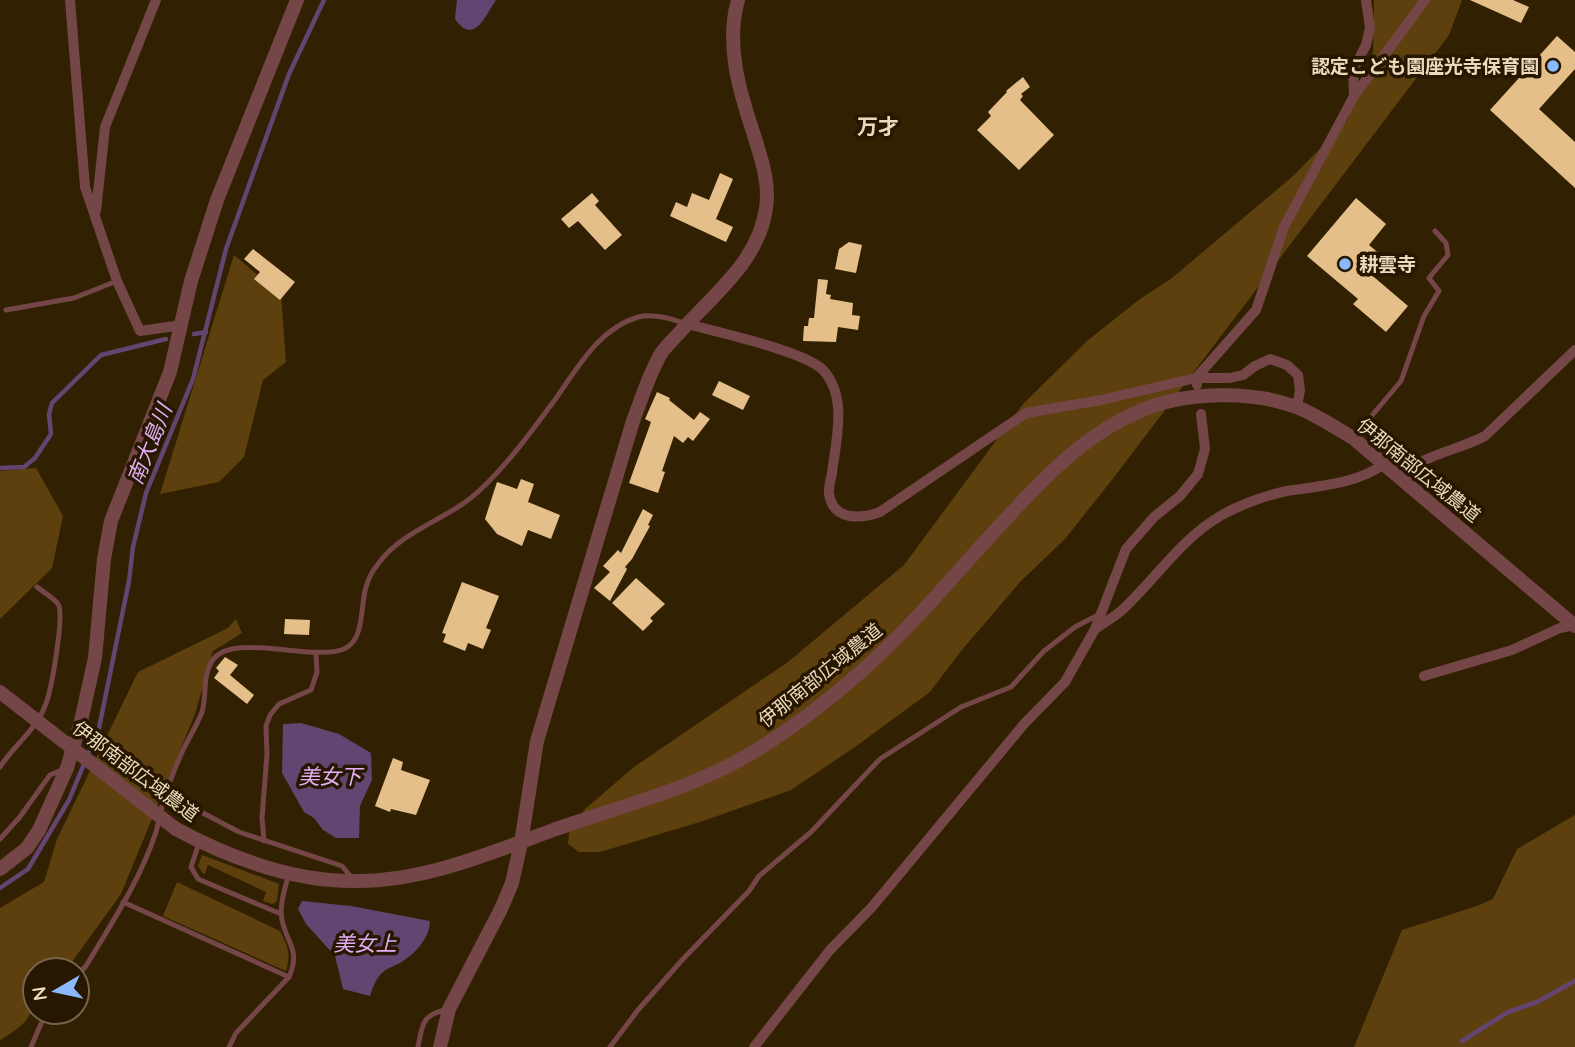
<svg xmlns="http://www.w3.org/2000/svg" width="1575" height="1047" font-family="Quicksand,'Noto Sans JP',sans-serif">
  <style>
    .green { fill: #5d400d }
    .water { fill: #644471 }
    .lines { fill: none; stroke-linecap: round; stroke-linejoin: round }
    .stream { stroke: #644471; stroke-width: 4.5 }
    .building { fill: #e4bf89 }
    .service { stroke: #744648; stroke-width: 5 }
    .minor { stroke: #744648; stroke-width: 10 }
    .tertiary { stroke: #744648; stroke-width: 14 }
    .tertiary-bridge { stroke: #744648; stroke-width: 14 }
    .poi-dot { fill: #8abafc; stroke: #281700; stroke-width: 2.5 }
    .labels { text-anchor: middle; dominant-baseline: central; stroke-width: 7; stroke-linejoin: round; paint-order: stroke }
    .poi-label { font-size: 19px; font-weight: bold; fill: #ecd9bc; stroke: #281700; text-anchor: end }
    .street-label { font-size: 19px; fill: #ecd9bc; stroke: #281700 }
    .neighbourhood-label { font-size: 21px; font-weight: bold; fill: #ecd9bc; stroke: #281700 }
    .water-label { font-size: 21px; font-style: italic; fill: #e3aff6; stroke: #281700 }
  </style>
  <rect width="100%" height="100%" fill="#322002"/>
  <g class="green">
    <polygon points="1374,0 1462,0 1449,35 1115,476 1065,539 1021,581 961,651 930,692 855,747 791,790 703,821 600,852 579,852 568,844 569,832 585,809 634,767 788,662 904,565 1023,404 1087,341 1140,299 1172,278 1293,176 1347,121 1373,56"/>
    <polygon points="234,255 281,295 286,362 263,380 244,457 219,482 160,494"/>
    <polygon points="36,468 63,516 52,568 0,619 0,471"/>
    <path d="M236,619L242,633L213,651L195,714L121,894L66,970H35C35,1010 36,1019 0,1040V908L44,882L57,839L138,672L228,628Z"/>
    <polygon points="1575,815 1575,1047 1354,1047 1402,930 1477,906 1493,899 1517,849"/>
    <polygon points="202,855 279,884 277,901 272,904 263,901 266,892 208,865 204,875 198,866"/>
    <path d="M177,882L280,931C288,946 291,955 286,971L163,916Z"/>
  </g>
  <g class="water">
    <path d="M457,0H496C485,16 474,46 455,19Z"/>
    <polygon points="301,723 339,734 371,753 372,780 360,806 359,838 336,838 323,830 314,818 304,812 282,773 283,724"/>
    <path d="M302,901L351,906L430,921C430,937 416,953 403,961C397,965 389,967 383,972C376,978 373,987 370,996L343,989L335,956L306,924L298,909Z"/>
  </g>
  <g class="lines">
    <g class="stream">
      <polyline points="194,334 206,332"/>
      <polyline points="0,468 24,467 35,458 51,434 49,414 52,403 101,355 166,339"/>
      <polyline points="0,888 28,869 69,800 99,728 129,581 133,547 146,493 193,379 226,249 289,74 324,0"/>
      <polyline points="1462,1041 1508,1012 1537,1002 1575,981"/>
    </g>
  </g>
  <g class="building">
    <polygon points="1470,0 1513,0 1529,7 1521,23"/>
    <polygon points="1557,36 1575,52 1575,69 1539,109 1575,142 1575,188 1490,110"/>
    <polygon points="1023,77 1030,87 1021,94 1023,96 1020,100 1054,135 1019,170 977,130 991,116 988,112 1007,92 1006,91"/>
    <polygon points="720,173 733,179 716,219 733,227 726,242 670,216 676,202 687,207 692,193 709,200"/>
    <polygon points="592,193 599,201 595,205 622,235 605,250 578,221 569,228 561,219"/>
    <polygon points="1356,198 1386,224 1369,245 1381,255 1368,272 1408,306 1386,332 1353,304 1358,299 1307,256"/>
    <polygon points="849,242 862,245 856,273 835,269 839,249"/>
    <polygon points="253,249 295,282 280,300 254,279 260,272 244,259"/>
    <polygon points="818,279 828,280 826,294 831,295 830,299 853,303 852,315 860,316 858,330 838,327 836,342 803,341 804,326 808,326 809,318 814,318"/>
    <polygon points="719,381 750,396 743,410 712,395"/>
    <polygon points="657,392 670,398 669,400 694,420 700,412 710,419 693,441 688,437 683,443 674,436 662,471 665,472 658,493 629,483 651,422 645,419"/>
    <polygon points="521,479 534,484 528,502 560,515 551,539 528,530 522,546 497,534 485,519 497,482 517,489"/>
    <polygon points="643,509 653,515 648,525 650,526 632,559 625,567 627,569 610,601 594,588 610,572 603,566 618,550 621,553"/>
    <polygon points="636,578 665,604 650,618 653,621 643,631 612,603"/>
    <polygon points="462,582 499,596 486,628 491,630 483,649 468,643 465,651 443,642 446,634 442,633"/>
    <polygon points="285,619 310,620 309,635 284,634"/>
    <polygon points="225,657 238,665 230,675 254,695 247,704 214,678 219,671 216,668"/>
    <polygon points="393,758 403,762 401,770 430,780 416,815 391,809 390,812 375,806"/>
  </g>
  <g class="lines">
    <g class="service">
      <polyline points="6,310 74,298 117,281"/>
      <polyline points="1353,438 1401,381 1424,316 1439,291 1429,278 1448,255 1446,243 1435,231"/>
      <path d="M0,767C14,745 36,730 45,706C51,693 65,614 58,604C54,598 43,592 37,587"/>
      <polyline points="164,796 186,804 239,832 342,866 353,879"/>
      <polyline points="0,839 19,818 50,775 64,769"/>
      <polyline points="264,841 262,818 267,754 266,726 270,715 279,704 311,690 317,672 316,654"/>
      <polyline points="199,843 191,867 198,879 281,914"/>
      <path d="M288,876C285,889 279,906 282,920C287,944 301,950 289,977"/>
      <polyline points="123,902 289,977 236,1033 229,1047"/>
      <path d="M77,976L86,966C111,924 139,882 155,835C160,820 161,804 167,789C172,776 177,763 183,750C189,738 197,725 202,712C207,696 202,677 212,661C231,631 311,662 344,649C365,640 360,606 366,587C368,580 373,570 378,564C403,529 450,519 480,490C508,464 531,432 554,401C577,369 598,329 638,317C653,313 670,318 684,323"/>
      <polyline points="31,1047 46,1012"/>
      <path d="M418,1047C422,1026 422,1014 446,1010"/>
      <polyline points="610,1047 638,1010 683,959 749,891 759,876 811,832 880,759 961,707 1011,687 1044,651 1075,627 1100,614"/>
    </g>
    <g class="minor">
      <polyline points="70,0 85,187 117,281 140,331 182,325"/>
      <polyline points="1354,96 1353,70 1366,45 1370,28 1366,0"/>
      <polyline points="96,211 105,127 156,0"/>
      <path d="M687,324C717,332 804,351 823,370C848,397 836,440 832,473C831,479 828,488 829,494C833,521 861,519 880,512L1026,413L1101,400L1196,378H1230L1243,375L1255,366L1270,359L1287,365L1298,375L1300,390L1297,407"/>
      <polyline points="1197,385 1196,378 1256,310 1284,227 1354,96 1425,0"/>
      <path d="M1400,478C1422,454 1457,451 1485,436L1575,350"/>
      <path d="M1095,629C1103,623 1113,618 1121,611C1155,580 1181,538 1222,515C1240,505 1266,495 1287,491C1319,486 1357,484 1384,464"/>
      <polyline points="1424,676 1512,650 1560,628 1575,625"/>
      <polyline points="754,1047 830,950 872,907 1024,724 1065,682 1095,629 1126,549 1154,517 1180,496 1198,474 1205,449 1201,414"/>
    </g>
    <g class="tertiary">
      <path d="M176,829C232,859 293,882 357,881C425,881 491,853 553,830C612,809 676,793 732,764C780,739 823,705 864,669C920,619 966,560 1018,506C1054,468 1090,432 1140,411C1185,391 1253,390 1299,408C1318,416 1336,428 1353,438L1575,626"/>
      <polyline points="0,869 27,848 39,830 67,768 81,721 95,658 104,559 111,521 170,372 191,281 217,200 297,0"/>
      <path d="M440,1047L449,1009L501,909L512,883L521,843L537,741L633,421C642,398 649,373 662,352C667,345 674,339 680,332C713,295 759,261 766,208C770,183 761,158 754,135C740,93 725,45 738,0"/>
    </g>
    <polyline class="tertiary-bridge" points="0,692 176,829"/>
  </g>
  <g class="poi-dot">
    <circle cx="1553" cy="66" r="7"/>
    <circle cx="1345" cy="264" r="7"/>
  </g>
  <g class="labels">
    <g class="poi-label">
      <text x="1539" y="66">認定こども園座光寺保育園</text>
      <text x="1359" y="264" text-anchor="start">耕雲寺</text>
    </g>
    <g class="street-label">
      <text transform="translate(1419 470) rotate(39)">伊那南部広域農道</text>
      <text transform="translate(820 675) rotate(-39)">伊那南部広域農道</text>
      <text transform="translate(136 771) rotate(37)">伊那南部広域農道</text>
    </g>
    <g class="neighbourhood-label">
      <text x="878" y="126">万才</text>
    </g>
    <g class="water-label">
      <text transform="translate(149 444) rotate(-68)">南大島川</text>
      <text x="330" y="776">美女下</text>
      <text x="365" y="943">美女上</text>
    </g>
  </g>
  <g transform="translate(56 991) rotate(261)"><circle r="33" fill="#281700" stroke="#76654b" stroke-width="2"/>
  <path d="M0-5L12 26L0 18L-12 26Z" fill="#8abafc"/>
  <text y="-10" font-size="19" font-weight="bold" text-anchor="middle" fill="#ecd9bc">N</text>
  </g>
</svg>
